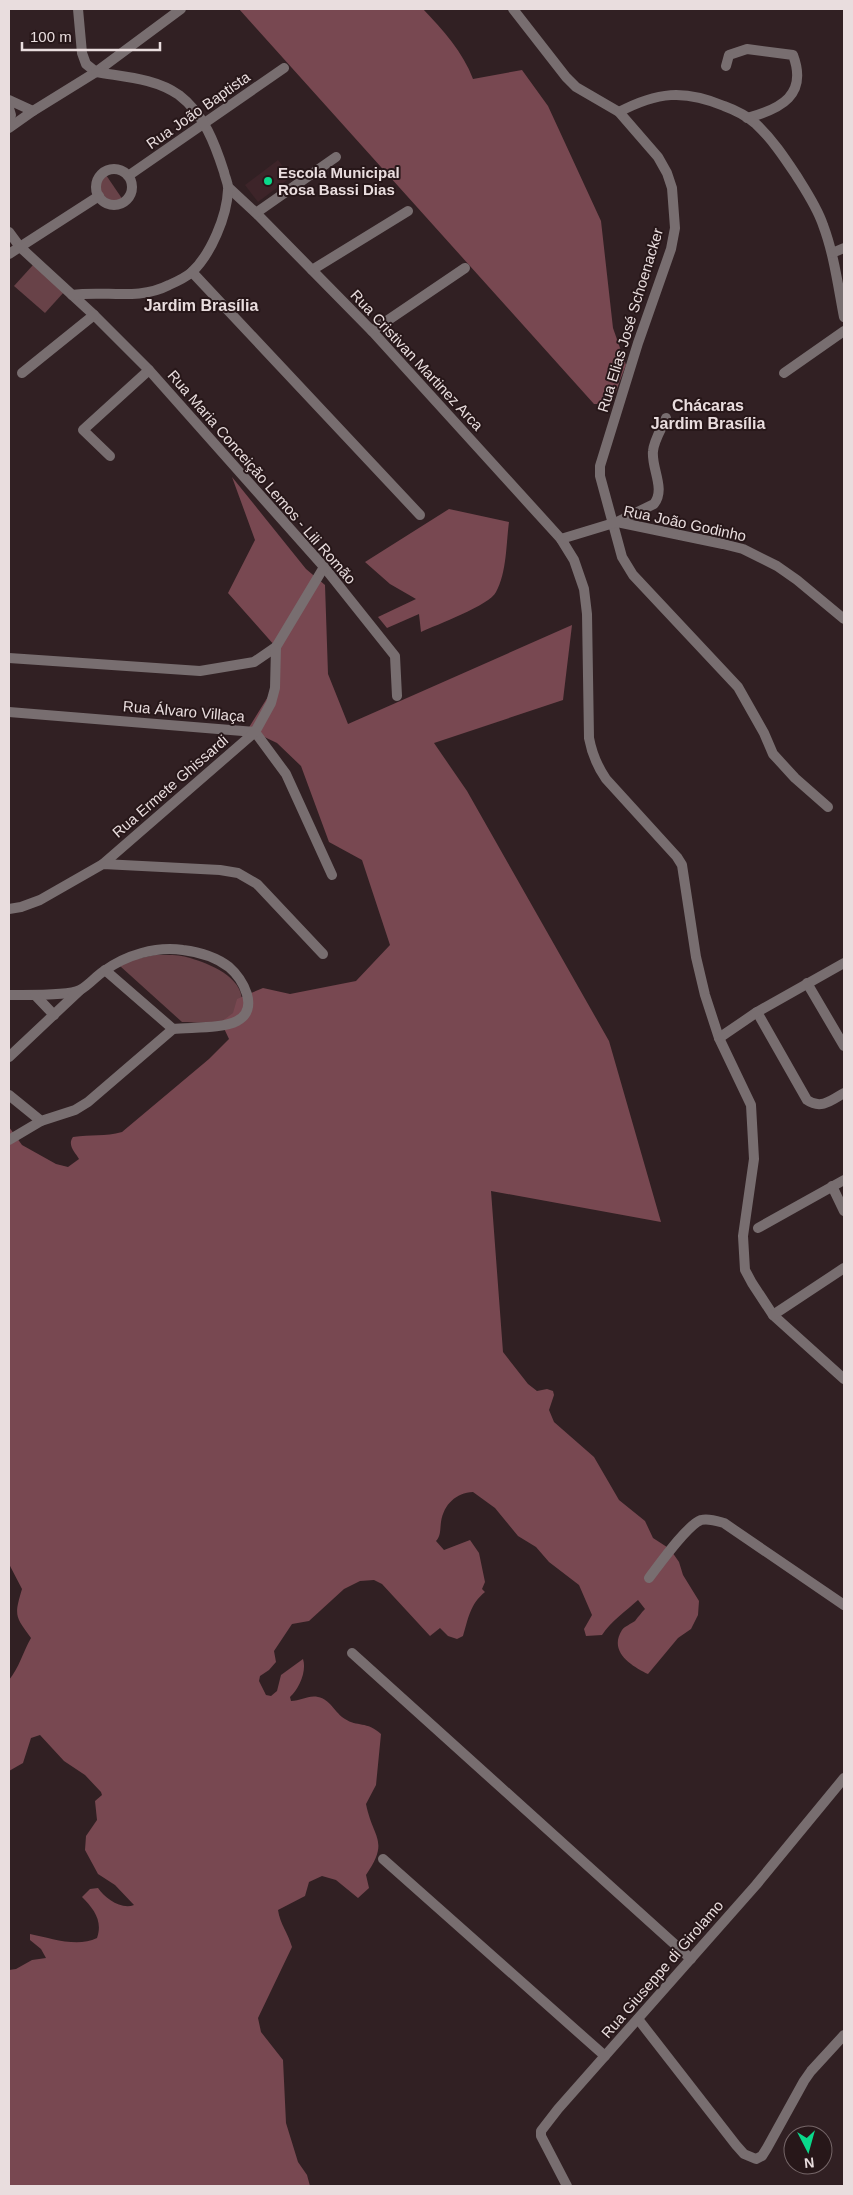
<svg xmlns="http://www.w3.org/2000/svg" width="853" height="2195" font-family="Helvetica,sans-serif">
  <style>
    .built { fill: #3d2429 }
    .green { fill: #684248 }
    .forest { fill: #784851 }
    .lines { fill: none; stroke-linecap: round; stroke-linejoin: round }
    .minor { stroke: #786e70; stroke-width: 10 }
    .poi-dot { fill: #0ad98b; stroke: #271719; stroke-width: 2 }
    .labels { text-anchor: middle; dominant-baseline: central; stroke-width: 4; stroke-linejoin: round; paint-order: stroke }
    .street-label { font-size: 15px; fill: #e9ddde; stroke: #271719 }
    .poi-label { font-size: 15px; font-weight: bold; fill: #e9ddde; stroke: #271719; text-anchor: start }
    .neighbourhood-label { font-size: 16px; font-weight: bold; fill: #e9ddde; stroke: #271719 }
  </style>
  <rect width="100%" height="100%" fill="#312023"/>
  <polygon class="built" points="278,160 291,177 258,202 245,185"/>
  <g class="green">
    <path d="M106,175L123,200L112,203L101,196C98,188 97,180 106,175Z"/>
    <polygon points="33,265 64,292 45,313 14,286"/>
    <path d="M155,955C166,955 179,954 190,958C210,964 243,977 242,1002C241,1007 239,1012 235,1016C223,1026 197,1022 182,1022L120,966L127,961Z"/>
  </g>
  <g class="forest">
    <path d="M239,9H423C443,30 463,52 473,79L522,70L548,106L601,221L613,328L626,365L611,404H594Z"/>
    <path d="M232,477L306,569L325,585L328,674L348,724L572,625L563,700L434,743L467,791L609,1041L661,1222L491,1191L503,1352L528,1384L537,1391L547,1389L553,1391L554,1395L549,1410L554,1422L594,1457L619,1500L645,1521L653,1538L670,1549L679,1562L683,1575L699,1601L698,1615L691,1629L678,1638L648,1674C632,1666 608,1652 622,1630C625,1626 631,1624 635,1621C638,1617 642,1612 645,1609L638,1600C626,1611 611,1621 602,1635L586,1636L584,1629L592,1615L579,1585L549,1562L536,1547L518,1536L495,1508L473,1492C456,1493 444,1504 441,1522C440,1529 441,1536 436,1541L444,1550L470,1540L479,1553L485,1582L482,1589L485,1592C470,1604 468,1619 463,1636L457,1639L448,1636L440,1628L430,1636L382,1584L374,1580L360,1581L344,1589L309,1621L292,1624L274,1651L276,1662L269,1670L260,1676L259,1681L266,1695L271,1696L277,1691L281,1675L303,1659C307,1671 299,1689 290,1697L291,1701C301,1701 308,1695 318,1697C330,1699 335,1713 345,1719C357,1727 367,1721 381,1734L376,1785L366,1804C373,1839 390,1840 366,1875L369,1888L358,1898L336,1880L322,1876L309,1882L305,1896L278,1910C280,1924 288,1933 292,1947L258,2018L261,2032L283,2060L286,2123L298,2162L307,2175L310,2186H9V1970L16,1969L32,1960L46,1958L41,1949L30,1940V1934C51,1938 77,1948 97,1938C103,1921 94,1909 82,1897L90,1889L98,1888C105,1898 121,1910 134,1905L115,1885L98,1874L85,1850L86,1836L97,1820L95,1801L102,1795L101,1792L85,1775L64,1761L40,1735L31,1738L23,1763L9,1771V1680C19,1668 23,1652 31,1638C15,1616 14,1616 22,1589L9,1564V1127L22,1145L56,1164L68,1167L79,1159C75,1152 67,1145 73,1137C91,1134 105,1137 122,1132L209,1059L229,1039L221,1022L233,1013L237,999L263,988L290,994L356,981L390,945L362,860L329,842L301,766L277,743L248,729L274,687L275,646L228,593L255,540Z"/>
    <path d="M449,509L509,522C506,544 507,572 496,592C490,605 436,625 421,632L419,614L387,628L378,617L416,599L390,584L365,562Z"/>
  </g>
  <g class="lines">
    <g class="minor">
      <polyline points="78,9 82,53 86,64 96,72"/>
      <polyline points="513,9 566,77 576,87 619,112 658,157 667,173 672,188 675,228 671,249 638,343 600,466 600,476 622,557 633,575 738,687 764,733 773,754 795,778 828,807"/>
      <path d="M726,66L729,55L747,49L793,55C808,95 781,109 747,118"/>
      <polyline points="9,100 33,111"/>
      <polyline points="9,108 11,115 9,121"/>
      <path d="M619,112C657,92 684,89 724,106C735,110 747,116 756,124C772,139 784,157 796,175C806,191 817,207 823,225C834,254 838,286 844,317"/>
      <polyline points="9,128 33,111 96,72 181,9"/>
      <circle cx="114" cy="187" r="18"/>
      <polyline points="128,176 284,68"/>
      <path d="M229,188L256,213L372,331L561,539L574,560L584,589L587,614L589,738C592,754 597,766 606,779L677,857L682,865L696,957L705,995L719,1038L751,1105L754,1159L743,1236L745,1270L752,1283L773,1315L844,1379"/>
      <polyline points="256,213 336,157"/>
      <polyline points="9,232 20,247 94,315 149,370 324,567 395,656 397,696"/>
      <polyline points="832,253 844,248"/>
      <polyline points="9,254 99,196"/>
      <polyline points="312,270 408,211"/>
      <polyline points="192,272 420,515"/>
      <path d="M72,295C105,290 138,301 169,285C176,282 186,277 192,272C211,254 227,216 228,190C229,184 225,178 224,172C215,144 204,114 179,95C155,78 124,77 96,72"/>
      <polyline points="372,331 465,268"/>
      <polyline points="22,373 94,315"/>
      <polyline points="784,373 844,331"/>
      <polyline points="110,456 83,430 149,370"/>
      <path d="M617,522L654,504C666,489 651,468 653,451C654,440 662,428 666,418"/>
      <polyline points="561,539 617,522 723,544 743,549 777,566 797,580 844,619"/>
      <polyline points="9,658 200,671 254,662 276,647"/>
      <polyline points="9,712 255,732 286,774 332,875"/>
      <polyline points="103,864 255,732 271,703 275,688 276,647 324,567"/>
      <polyline points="9,909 21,907 40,900 103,864 220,870 238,873 257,884 323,954"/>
      <polyline points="807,983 844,1046"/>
      <path d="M9,995C24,995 69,996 80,990C89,985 96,976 104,971C126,955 156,946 183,950C199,952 216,957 229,967C243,979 260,1009 237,1021C222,1029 191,1027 173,1029"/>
      <polyline points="35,995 54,1015"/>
      <path d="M757,1012L807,1100C821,1110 832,1100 844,1093"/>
      <polyline points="719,1038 757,1012 844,963"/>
      <polyline points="9,1057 79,991"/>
      <polyline points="9,1095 41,1121 75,1110 88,1102 173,1029 105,970"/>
      <polyline points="9,1140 41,1121"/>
      <polyline points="832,1186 844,1211"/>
      <polyline points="758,1228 844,1180"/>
      <polyline points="773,1315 844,1268"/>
      <path d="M649,1578C659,1565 687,1525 701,1520C709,1518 717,1521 724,1523L844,1605"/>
      <polyline points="352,1653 691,1959"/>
      <polyline points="383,1859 605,2056"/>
      <polyline points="638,2019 736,2145 744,2154 756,2159 762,2156 767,2148 804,2081 811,2071 844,2035"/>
      <polyline points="567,2186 541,2136 541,2131 558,2109 756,1885 844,1778"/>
    </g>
  </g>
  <circle class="poi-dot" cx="268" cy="181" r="5"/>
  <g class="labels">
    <g class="street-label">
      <text transform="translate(198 110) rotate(-35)">Rua João Baptista</text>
      <text transform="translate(630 320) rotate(-73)">Rua Elias José Schoenacker</text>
      <text transform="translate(417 360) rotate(47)">Rua Cristivan Martinez Arca</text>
      <text transform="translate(262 477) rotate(49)">Rua Maria Conceição Lemos - Lili Romão</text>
      <text transform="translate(685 523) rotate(12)">Rua João Godinho</text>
      <text transform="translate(184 711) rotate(5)">Rua Álvaro Villaça</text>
      <text transform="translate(170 786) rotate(-41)">Rua Ermete Ghissardi</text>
      <text transform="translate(662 1969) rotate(-49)">Rua Giuseppe di Girolamo</text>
    </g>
    <g class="poi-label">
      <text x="278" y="172">Escola Municipal<tspan x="278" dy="17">Rosa Bassi Dias</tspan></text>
    </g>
    <g class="neighbourhood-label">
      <text x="201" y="305">Jardim Brasília</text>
      <text x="708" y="405">Chácaras<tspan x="708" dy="18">Jardim Brasília</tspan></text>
    </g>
  </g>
  <rect width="853" height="2195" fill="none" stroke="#e9ddde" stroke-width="20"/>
  <g transform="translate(808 2150) rotate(174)"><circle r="24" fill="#271719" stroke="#756668"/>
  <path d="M0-4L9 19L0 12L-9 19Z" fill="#0ad98b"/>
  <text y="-8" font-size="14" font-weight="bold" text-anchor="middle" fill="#e9ddde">N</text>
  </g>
  <path d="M22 42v8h138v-8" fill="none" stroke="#e9ddde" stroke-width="2.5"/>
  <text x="30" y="42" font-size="15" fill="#e9ddde" stroke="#271719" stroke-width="4" paint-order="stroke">100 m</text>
</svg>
